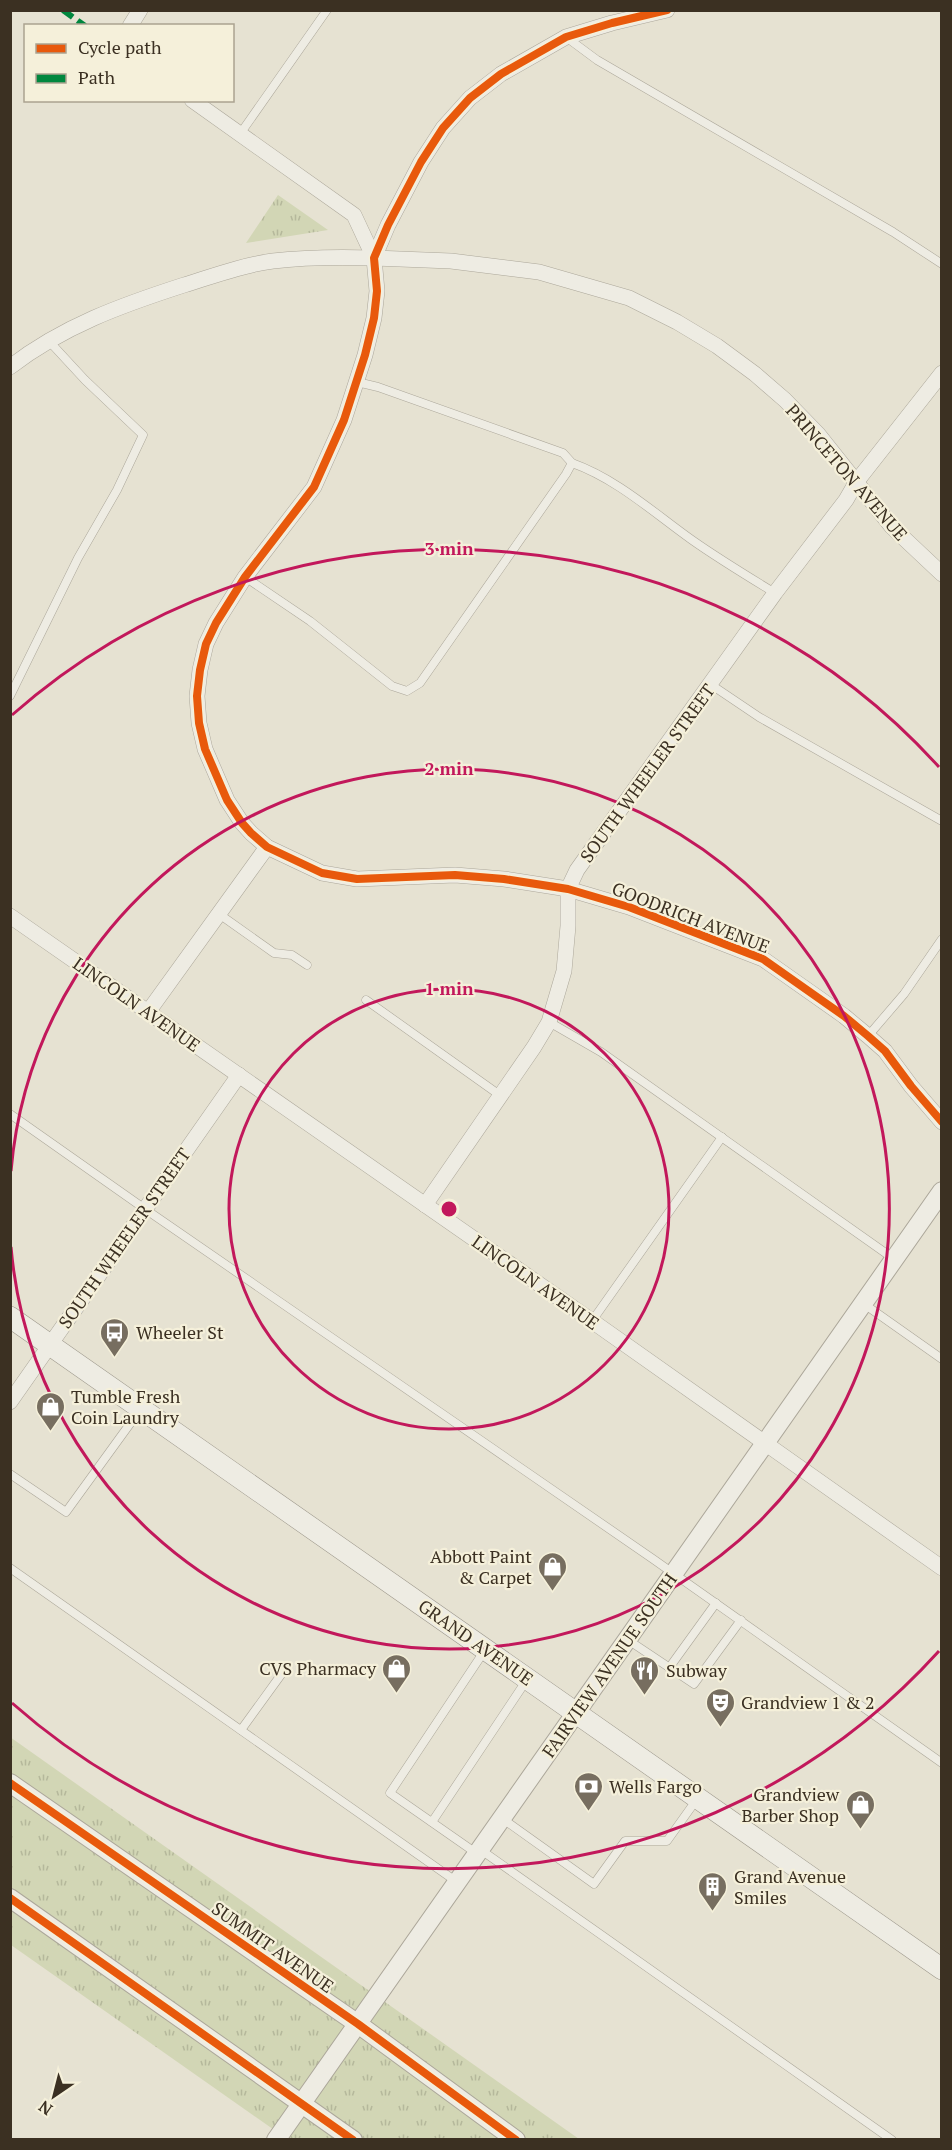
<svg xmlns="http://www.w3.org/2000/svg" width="952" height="2150" font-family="'PT Serif',serif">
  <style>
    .grass { fill: url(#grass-tufts) }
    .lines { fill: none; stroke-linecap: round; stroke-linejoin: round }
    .service-casing { stroke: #aca79a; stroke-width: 9 }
    .minor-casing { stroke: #aca79a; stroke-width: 16 }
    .tertiary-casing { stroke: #aca79a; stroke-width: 20 }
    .secondary-casing { stroke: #9b968a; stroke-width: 22 }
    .service { stroke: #eeece3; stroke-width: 8 }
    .minor { stroke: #eeece3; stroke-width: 15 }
    .tertiary { stroke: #eeece3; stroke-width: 18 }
    .secondary { stroke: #eeece3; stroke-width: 21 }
    .quiet { stroke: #00873e; stroke-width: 6; stroke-dasharray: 12 6; stroke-linecap: butt }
    .cycleway-casing { stroke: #f5f0da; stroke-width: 11 }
    .cycleway { stroke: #e8590c; stroke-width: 8 }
    .ring { fill: none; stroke: #c2185b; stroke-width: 3 }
    .labels { text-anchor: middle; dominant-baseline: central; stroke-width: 4.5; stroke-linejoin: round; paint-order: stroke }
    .street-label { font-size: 18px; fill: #3b3022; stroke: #f5f0da }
    .poi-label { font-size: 18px; fill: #3b3022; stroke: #f5f0da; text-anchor: start }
    .centre { fill: #c2185b; stroke: #f5f0da; stroke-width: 3 }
    .ring-label { font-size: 18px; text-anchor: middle; font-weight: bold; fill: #c2185b; stroke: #f5f0da; stroke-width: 4.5; stroke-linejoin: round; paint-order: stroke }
  </style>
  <defs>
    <pattern id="grass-tufts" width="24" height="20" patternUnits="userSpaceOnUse" patternTransform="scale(1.5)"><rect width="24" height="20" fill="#d2d6b5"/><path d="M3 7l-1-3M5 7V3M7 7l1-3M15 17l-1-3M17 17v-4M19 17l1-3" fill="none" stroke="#b5b89b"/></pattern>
  </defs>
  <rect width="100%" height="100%" fill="#e6e2d2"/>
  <g class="grass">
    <polygon points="278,195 328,230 246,243"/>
    <polygon points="10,1737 579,2139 287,2139 11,1945"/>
  </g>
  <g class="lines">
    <defs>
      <g id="service">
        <polyline points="566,37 597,60 893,232 942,264"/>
        <polyline points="240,134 327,10"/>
        <path d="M572,463C617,479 654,513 692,540C719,559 747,576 775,593"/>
        <polyline points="245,577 310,621 392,686 407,691 420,683 566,474 572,463 563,453 378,387 357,382"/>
        <polyline points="710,684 759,717 942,821"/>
        <polyline points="10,696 78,558 117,490 143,435 85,380 48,340"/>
        <polyline points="219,914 274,953 292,955 307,965"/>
        <polyline points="366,1000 501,1096"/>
        <polyline points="549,1022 601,1052 894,1259"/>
        <polyline points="868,1036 904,994 942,939"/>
        <polyline points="10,1114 145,1209 653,1559 942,1763"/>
        <polyline points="864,1304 942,1359"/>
        <polyline points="592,1321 722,1137"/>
        <polyline points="10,1474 66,1512 140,1410"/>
        <polyline points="10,1568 457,1882"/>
        <polyline points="628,1640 694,1684 741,1620"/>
        <polyline points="669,1668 716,1603"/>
        <polyline points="241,1730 283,1672"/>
        <polyline points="503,1819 594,1884 625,1841 667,1841 697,1799"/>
        <polyline points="432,1822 526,1681"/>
        <polyline points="481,1850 892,2140"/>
        <polyline points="476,1853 390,1793 485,1650"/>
      </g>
      <g id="minor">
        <polyline points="667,10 612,23 566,37 501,74 470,98 443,128 421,162 388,225 374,258 377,291 374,318 365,355 344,420 314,487 245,577 216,623 206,644 200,670 197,696 199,723 205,749 227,800 242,823 251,833 267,847 322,873 357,879 455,875 504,879 568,889 629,907 763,959 844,1016 868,1036 885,1051 911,1086 942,1122"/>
        <polyline points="130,26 140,10"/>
        <polyline points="192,100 354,215 374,258 451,261 539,272 629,298 677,322 717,346 755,374 785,400 818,434 892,527 942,574"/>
        <path d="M10,367C63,326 122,305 184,285C213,276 243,265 273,261C307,257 340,257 374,258"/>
        <polyline points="10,916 592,1321 942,1568"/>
        <polyline points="148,1012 267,847"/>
        <polyline points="425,1205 534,1047 549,1022 564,971 568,926 568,889 577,870 775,593 846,500 857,481 942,373"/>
        <polyline points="10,1402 239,1075"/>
      </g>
      <g id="tertiary">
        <polyline points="10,1783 358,2024 516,2140"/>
        <polyline points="10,1898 353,2140"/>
        <polyline points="276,2140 942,1191"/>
      </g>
      <polyline id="secondary" points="10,1317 942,1969"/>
    </defs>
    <use href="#service" class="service-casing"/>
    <use href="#minor" class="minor-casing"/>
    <use href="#tertiary" class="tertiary-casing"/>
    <use href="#secondary" class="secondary-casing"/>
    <use href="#service" class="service"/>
    <use href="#minor" class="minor"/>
    <use href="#tertiary" class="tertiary"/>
    <use href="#secondary" class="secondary"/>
    <polyline class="quiet" points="63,10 85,26"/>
    <defs>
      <g id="cycleway">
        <polyline points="667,10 612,23 566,37 501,74 470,98 443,128 421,162 388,225 374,258 377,291 374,318 365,355 344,420 314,487 245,577 216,623 206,644 200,670 197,696 199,723 205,749 227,800 242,823 251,833 267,847 322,873 357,879 455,875 504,879 568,889 629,907 763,959 844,1016 868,1036 885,1051 911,1086 942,1122"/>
        <polyline points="10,1783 358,2024 516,2140"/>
        <polyline points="10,1898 353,2140"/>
      </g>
    </defs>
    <use href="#cycleway" class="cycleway-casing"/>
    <use href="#cycleway" class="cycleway"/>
  </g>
  <g class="ring">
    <circle cx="449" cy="1209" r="220"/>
    <path d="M11 1171A440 440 0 1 1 11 1247"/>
    <path d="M939 1651A660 660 0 0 1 12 1703M12 715A660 660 0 0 1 939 767"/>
  </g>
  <defs>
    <symbol id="bus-pin" viewBox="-11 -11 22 30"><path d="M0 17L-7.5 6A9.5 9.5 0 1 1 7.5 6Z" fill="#776e60" stroke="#f5f0da"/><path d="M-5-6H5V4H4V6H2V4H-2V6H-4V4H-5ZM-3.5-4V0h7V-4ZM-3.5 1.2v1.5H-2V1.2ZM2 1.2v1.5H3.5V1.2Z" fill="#fff"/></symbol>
    <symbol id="shop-pin" viewBox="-11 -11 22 30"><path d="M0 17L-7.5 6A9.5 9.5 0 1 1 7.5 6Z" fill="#776e60" stroke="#f5f0da"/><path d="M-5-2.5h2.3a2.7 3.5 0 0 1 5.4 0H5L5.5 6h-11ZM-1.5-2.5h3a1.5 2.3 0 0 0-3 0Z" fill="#fff"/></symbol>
    <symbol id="restaurant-pin" viewBox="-11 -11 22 30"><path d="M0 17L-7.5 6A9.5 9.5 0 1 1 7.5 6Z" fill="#776e60" stroke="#f5f0da"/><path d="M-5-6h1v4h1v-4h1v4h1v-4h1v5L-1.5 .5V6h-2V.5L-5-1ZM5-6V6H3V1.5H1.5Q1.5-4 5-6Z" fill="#fff"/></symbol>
    <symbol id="theatre-pin" viewBox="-11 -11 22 30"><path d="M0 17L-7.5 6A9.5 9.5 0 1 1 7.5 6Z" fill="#776e60" stroke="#f5f0da"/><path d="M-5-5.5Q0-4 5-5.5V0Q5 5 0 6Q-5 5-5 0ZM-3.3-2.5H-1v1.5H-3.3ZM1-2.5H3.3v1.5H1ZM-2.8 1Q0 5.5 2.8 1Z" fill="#fff"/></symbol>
    <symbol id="bank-pin" viewBox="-11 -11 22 30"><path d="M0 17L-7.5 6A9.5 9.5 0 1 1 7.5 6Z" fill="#776e60" stroke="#f5f0da"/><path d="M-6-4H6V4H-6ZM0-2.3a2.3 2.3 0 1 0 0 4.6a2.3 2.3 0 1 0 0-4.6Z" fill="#fff"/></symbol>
    <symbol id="building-pin" viewBox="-11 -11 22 30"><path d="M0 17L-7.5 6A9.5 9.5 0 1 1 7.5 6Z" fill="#776e60" stroke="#f5f0da"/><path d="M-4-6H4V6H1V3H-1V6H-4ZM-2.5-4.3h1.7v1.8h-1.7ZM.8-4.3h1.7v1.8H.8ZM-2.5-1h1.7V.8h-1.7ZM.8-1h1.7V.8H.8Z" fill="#fff"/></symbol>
  </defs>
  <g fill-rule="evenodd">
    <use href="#bus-pin" x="98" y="1316" width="33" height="45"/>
    <use href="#shop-pin" x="34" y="1390" width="33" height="45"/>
    <use href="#shop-pin" x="536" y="1550" width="33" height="45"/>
    <use href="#shop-pin" x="380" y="1652" width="33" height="45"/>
    <use href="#restaurant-pin" x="628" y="1654" width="33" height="45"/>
    <use href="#theatre-pin" x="704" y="1686" width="33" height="45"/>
    <use href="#bank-pin" x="572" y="1770" width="33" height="45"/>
    <use href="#shop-pin" x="844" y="1788" width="33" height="45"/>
    <use href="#building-pin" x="696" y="1870" width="33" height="45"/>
  </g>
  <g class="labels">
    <g class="street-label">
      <text transform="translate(847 472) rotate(49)">PRINCETON AVENUE</text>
      <text transform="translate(647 773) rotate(-54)">SOUTH WHEELER STREET</text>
      <text transform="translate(691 917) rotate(21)">GOODRICH AVENUE</text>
      <text transform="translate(137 1004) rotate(35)">LINCOLN AVENUE</text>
      <text transform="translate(124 1238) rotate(-55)">SOUTH WHEELER STREET</text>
      <text transform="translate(536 1282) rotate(35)">LINCOLN AVENUE</text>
      <text transform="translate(476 1642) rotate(35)">GRAND AVENUE</text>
      <text transform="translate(609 1665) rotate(-55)">FAIRVIEW AVENUE SOUTH</text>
      <text transform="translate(273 1947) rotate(35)">SUMMIT AVENUE</text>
    </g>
    <g class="poi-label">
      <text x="136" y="1332">Wheeler St</text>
      <text x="71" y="1396">Tumble Fresh<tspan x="71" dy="21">Coin Laundry</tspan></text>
      <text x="532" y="1556" text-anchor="end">Abbott Paint<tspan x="532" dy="21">&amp; Carpet</tspan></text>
      <text x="376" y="1668" text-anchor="end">CVS Pharmacy</text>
      <text x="666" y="1670">Subway</text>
      <text x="741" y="1702">Grandview 1 &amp; 2</text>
      <text x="609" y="1786">Wells Fargo</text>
      <text x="839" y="1794" text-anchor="end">Grandview<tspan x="839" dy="21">Barber Shop</tspan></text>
      <text x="734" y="1876">Grand Avenue<tspan x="734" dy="21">Smiles</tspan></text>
    </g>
  </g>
  <circle cx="449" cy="1209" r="9" class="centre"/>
  <g class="ring-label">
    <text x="449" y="555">3 min</text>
    <text x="449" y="775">2 min</text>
    <text x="449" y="995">1 min</text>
  </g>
  <rect width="952" height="2150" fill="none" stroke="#3b3022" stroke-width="24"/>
  <rect x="24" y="24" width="210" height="78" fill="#f5f0da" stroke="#aba390" stroke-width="1.5"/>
  <rect x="36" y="44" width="30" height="9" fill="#e8590c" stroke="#aba390" stroke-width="1.5"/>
  <text x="78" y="54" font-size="18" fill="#3b3022">Cycle path</text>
  <rect x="36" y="74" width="30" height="9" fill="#00873e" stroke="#aba390" stroke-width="1.5"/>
  <text x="78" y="84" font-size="18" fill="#3b3022">Path</text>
  <g transform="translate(54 2096) rotate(215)" stroke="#f5f0da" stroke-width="4.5" paint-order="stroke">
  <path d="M0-4.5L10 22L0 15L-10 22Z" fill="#3b3022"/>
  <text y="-9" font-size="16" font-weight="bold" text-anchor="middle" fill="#3b3022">N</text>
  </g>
</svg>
